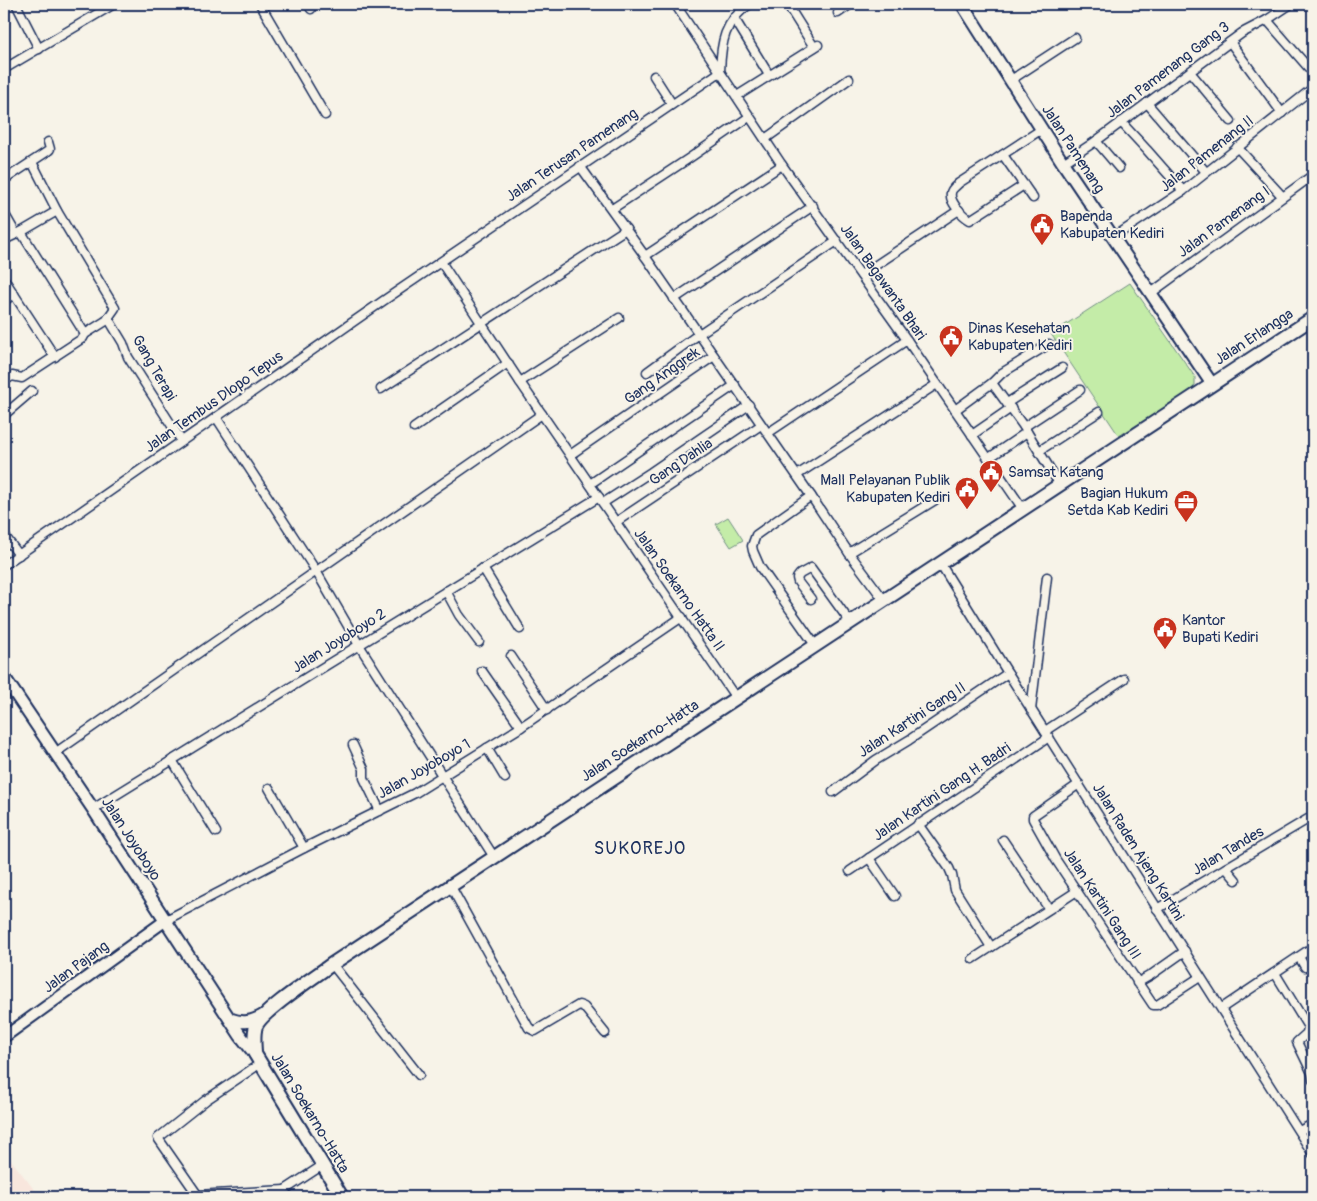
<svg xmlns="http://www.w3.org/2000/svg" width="1317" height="1201" font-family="Pangolin,sans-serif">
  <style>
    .built { fill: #f8e6dd }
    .green { fill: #c4eca8; stroke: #708e83 }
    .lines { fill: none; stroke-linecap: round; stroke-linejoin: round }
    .minor-casing { stroke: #1b2f5e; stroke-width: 11 }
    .tertiary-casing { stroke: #1b2f5e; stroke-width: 14 }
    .secondary-casing { stroke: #1b2f5e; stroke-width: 15 }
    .primary-casing { stroke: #1b2f5e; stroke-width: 16 }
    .minor { stroke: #f7f3e8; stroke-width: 8 }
    .tertiary { stroke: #f7f3e8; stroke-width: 10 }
    .secondary { stroke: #f7f3e8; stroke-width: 11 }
    .primary { stroke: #f7f3e8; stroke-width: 12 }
    .labels { text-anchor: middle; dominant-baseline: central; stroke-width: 4; stroke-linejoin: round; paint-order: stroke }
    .street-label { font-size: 15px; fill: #1b2f5e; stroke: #f7f3e8 }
    .poi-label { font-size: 15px; fill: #1b2f5e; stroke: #f7f3e8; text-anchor: start }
    .quarter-label { font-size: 18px; letter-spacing: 1px; fill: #1b2f5e; stroke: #f7f3e8 }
  </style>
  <rect width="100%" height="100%" fill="#f7f3e8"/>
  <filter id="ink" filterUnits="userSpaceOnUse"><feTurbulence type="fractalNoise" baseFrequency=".02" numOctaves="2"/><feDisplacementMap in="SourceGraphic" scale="10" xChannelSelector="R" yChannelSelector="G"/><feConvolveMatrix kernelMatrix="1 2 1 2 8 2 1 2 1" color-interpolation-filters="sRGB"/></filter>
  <g filter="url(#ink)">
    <polygon class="built" points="4,1151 40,1197 4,1197"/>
    <g class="green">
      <polygon points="1130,283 1195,377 1195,385 1191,391 1119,436 1051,334"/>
      <polygon points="728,517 743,540 731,547 716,524"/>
    </g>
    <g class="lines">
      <defs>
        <g id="minor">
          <polyline points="16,4 39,49"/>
          <polyline points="260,4 325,115"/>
          <polyline points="308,4 311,9"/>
          <polyline points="675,4 782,165 907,340 1023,509"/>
          <polyline points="787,4 814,47"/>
          <polyline points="838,13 851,4"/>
          <polyline points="734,18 769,75"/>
          <polyline points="1267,20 1313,73"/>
          <polyline points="1230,42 1282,113"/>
          <polyline points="4,69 114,4"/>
          <path d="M720,72C721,42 724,21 750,4"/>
          <polyline points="1190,72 1231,121"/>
          <polyline points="654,76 672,104"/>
          <polyline points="1011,80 1075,38"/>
          <polyline points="737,96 818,45"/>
          <polyline points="1147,103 1206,172"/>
          <polyline points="1121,122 1147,150 1183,191"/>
          <polyline points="765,139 849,79"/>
          <polyline points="1096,141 1119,168"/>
          <polyline points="1237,147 1282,196"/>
          <polyline points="1003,155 1033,198"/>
          <polyline points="32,162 57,211 115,308 108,318 123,343 128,357 181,440"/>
          <polyline points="1063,163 1096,141 1242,33 1267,20 1291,4"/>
          <polyline points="580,166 645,256 811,496 849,553 884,600"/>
          <polyline points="4,180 48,151 50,149 48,142"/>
          <path d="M1024,185L970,220C963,216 949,202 951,193C951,189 956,186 959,183L1042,129"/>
          <polyline points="612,209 691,157 749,117"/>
          <polyline points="4,213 16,234"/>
          <polyline points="1114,237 1183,191 1313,88"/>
          <polyline points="4,240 21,232 57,211"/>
          <polyline points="645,256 782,165"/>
          <polyline points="441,262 520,382 736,698"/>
          <polyline points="861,275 959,210"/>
          <polyline points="4,279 55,357"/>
          <polyline points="1151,293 1313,175"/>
          <polyline points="674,299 813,206"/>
          <polyline points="4,301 14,294"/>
          <polyline points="85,334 109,319"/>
          <polyline points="647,372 699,334 837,241"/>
          <polyline points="4,381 12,376 22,378 83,338 85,334 21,232"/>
          <polyline points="520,382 619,318"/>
          <polyline points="992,383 1024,427 1060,485"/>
          <polyline points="381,389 626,229"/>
          <polyline points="1007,403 1062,368"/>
          <polyline points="955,410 992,383 1002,373 1049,344"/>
          <polyline points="4,415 32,391"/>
          <polyline points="216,417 316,571 359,645 494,857"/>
          <polyline points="1024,427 1080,390"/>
          <polyline points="414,428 508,363"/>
          <polyline points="768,433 907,340"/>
          <polyline points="972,435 1011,408"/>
          <polyline points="1039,451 1099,412"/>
          <polyline points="570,455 714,356"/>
          <polyline points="989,458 1027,432"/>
          <polyline points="797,475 937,384"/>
          <polyline points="590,484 735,385"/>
          <polyline points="811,496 756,535 752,546 753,551 760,567 815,645"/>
          <polyline points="603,503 651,472 749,405"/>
          <polyline points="616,522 761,425"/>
          <polyline points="4,535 19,555"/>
          <polyline points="849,553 935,500"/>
          <polyline points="940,563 1008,673 1313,1154"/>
          <polyline points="4,565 383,301 720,72"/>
          <polyline points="483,568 520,629"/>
          <polyline points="446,591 459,615 479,642"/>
          <polyline points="811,599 798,582 797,578 800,574 811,568 850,622"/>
          <polyline points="511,656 547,710"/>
          <polyline points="482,671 521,727"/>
          <polyline points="1031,710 1047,577"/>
          <polyline points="1045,731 1124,679"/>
          <polyline points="353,745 364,769 364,778 380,811"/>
          <polyline points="487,748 505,778"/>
          <polyline points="55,753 542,414"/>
          <polyline points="172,760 216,832"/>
          <polyline points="1079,784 1033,816 1033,819 1056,860 1153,1005 1157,1005 1200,977"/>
          <polyline points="269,788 304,848"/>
          <polyline points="833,792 876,760 909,740 1008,673"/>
          <polyline points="93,809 599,497"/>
          <polyline points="918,824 949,868 952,875 955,890 991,947"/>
          <polyline points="1003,840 1049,909"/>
          <polyline points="869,858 895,896"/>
          <polyline points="1226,868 1236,880"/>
          <polyline points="850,871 1049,737"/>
          <polyline points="450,885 529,1028 535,1031 579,1005 584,1007 605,1033"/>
          <polyline points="1157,909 1313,816"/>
          <polyline points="166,920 304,848 415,793 521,727 682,617"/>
          <polyline points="1299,957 1305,967"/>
          <polyline points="973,959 1077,891"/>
          <polyline points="332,964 419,1075"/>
          <polyline points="1275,973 1308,1027 1307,1033 1297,1042 1312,1073 1313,1080"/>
          <polyline points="1137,983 1151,975 1185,951"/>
          <polyline points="1222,1008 1313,947"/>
          <polyline points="1299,1131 1313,1124"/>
          <polyline points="194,1197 198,1195 285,1190"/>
          <polyline points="199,1197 158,1138 206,1100 261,1063"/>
          <polyline points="274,1197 323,1165"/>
        </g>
        <polyline id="tertiary" points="4,1037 166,920"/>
        <g id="secondary">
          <polyline points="962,4 1063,163 1212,384"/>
          <polyline points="4,677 93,809 240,1035 255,1054"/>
          <path d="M230,1019C244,1024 251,1022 264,1015"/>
        </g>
        <path id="primary" d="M342,1197L255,1054C255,1045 253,1035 256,1026C263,1010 316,976 332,964L1313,318"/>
      </defs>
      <use href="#minor" class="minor-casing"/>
      <use href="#tertiary" class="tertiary-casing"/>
      <use href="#secondary" class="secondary-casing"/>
      <use href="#primary" class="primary-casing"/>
      <use href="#minor" class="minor"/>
      <use href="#tertiary" class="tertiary"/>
      <use href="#secondary" class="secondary"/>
      <use href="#primary" class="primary"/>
    </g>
  </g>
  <defs>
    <symbol id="civic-pin" viewBox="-11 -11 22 30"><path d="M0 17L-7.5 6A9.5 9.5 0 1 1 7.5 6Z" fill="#c8321e" stroke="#f7f3e8"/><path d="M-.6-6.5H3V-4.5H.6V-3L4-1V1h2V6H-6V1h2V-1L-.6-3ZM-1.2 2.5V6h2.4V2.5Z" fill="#fff"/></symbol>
    <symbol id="office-pin" viewBox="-11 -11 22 30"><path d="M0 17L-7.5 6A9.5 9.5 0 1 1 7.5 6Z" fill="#c8321e" stroke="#f7f3e8"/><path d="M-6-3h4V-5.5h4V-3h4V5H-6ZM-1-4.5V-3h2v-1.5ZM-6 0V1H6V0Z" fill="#fff"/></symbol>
  </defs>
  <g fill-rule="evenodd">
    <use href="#civic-pin" x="1028" y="211" width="28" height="38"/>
    <use href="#civic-pin" x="937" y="323" width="28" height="38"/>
    <use href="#civic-pin" x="977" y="458" width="28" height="38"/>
    <use href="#civic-pin" x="953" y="475" width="28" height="38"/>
    <use href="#office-pin" x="1172" y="488" width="28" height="38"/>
    <use href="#civic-pin" x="1151" y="615" width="28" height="38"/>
  </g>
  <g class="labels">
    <g class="street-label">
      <text transform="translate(1168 70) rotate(-37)">Jalan Pamenang Gang 3</text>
      <text transform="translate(1073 149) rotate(57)">Jalan Pamenang</text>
      <text transform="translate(1207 154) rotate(-38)">Jalan Pamenang II</text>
      <text transform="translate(572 155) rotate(-34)">Jalan Terusan Pamenang</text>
      <text transform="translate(1224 222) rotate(-36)">Jalan Pamenang I</text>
      <text transform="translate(883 282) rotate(55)">Jalan Bagawanta Bhari</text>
      <text transform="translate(1254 337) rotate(-33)">Jalan Erlangga</text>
      <text transform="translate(154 368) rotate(60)">Gang Terapi</text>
      <text transform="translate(662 376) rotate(-35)">Gang Anggrek</text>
      <text transform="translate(214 402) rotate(-35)">Jalan Tembus Dlopo Tepus</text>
      <text transform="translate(681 462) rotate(-34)">Gang Dahlia</text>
      <text transform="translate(679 590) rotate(55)">Jalan Soekarno Hatta II</text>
      <text transform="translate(339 641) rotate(-32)">Jalan Joyoboyo 2</text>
      <text transform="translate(912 720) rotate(-33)">Jalan Kartini Gang II</text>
      <text transform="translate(640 741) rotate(-33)">Jalan Soekarno-Hatta</text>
      <text transform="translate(424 769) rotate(-30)">Jalan Joyoboyo 1</text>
      <text transform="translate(942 792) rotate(-34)">Jalan Kartini Gang H. Badri</text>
      <text transform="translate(131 839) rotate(57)">Jalan Joyoboyo</text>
      <text transform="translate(1228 851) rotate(-31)">Jalan Tandes</text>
      <text transform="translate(1138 852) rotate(58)">Jalan Raden Ajeng Kartini</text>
      <text transform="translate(1102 904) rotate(57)">Jalan Kartini Gang III</text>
      <text transform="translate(76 967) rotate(-36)">Jalan Pajang</text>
      <text transform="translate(310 1113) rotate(59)">Jalan Soekarno-Hatta</text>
    </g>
    <g class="poi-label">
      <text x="1060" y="216">Bapenda<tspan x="1060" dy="17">Kabupaten Kediri</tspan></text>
      <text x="968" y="328">Dinas Kesehatan<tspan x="968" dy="17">Kabupaten Kediri</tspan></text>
      <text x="1008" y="472">Samsat Katang</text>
      <text x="950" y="480" text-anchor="end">Mall Pelayanan Publik<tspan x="950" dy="17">Kabupaten Kediri</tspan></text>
      <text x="1168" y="493" text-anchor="end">Bagian Hukum<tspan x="1168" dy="17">Setda Kab Kediri</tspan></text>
      <text x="1182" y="620">Kantor<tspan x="1182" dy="17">Bupati Kediri</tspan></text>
    </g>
    <g class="quarter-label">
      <text x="640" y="848">SUKOREJO</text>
    </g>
  </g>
  <rect width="1317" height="1201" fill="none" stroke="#f7f3e8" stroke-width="20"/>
  <rect x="10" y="10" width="1297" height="1181" fill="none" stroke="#1b2f5e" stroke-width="2" filter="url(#ink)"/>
</svg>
